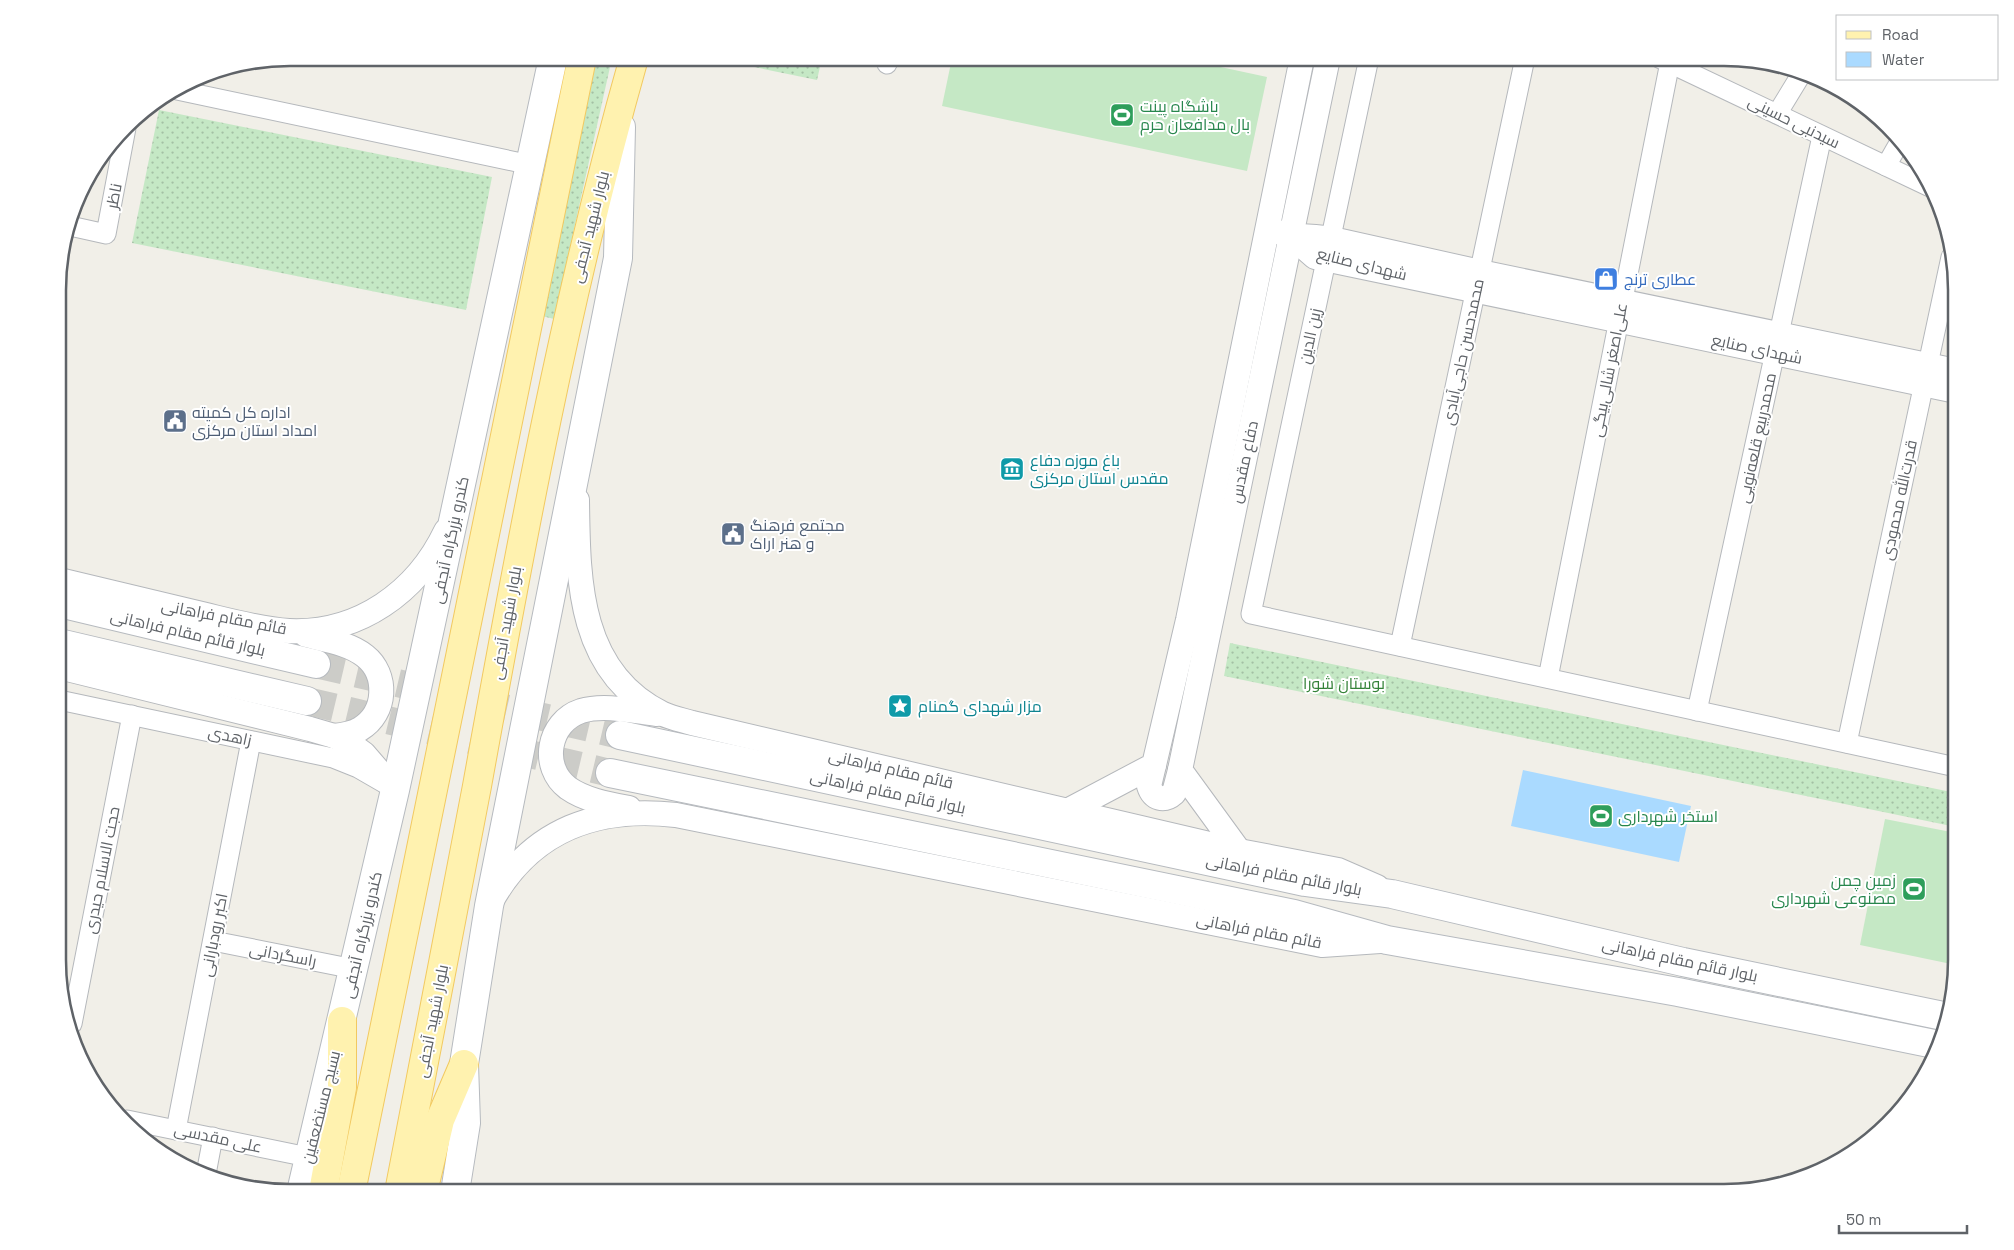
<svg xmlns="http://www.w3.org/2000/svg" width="2014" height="1250" font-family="'Space Grotesk',Cairo,sans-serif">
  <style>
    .grass { fill: url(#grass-dots) }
    .pitch { fill: #c5e8c5 }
    .water { fill: #aadaff }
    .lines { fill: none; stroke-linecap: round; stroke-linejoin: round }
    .secondary-tunnel { stroke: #ccccc8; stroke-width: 28; stroke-dasharray: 28 14; stroke-linecap: butt }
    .minor-casing { stroke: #b5b8bc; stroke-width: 21 }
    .tertiary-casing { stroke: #b5b8bc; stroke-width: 26 }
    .secondary-casing { stroke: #b6babf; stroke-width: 30 }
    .primary-casing { stroke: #f2c960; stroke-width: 30 }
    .minor { stroke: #fff; stroke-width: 19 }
    .tertiary { stroke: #fff; stroke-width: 24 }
    .secondary { stroke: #fff; stroke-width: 28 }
    .primary { stroke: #fff2af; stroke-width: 28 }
    .labels { text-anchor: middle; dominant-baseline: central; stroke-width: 4; stroke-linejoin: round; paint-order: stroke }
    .leisure-label { font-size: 16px; fill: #27864d; stroke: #fff; text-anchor: start }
    .street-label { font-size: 16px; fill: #5f6368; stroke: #fff }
    .shop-label { font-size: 16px; fill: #366cbe; stroke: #fff; text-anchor: start }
    .service-label { font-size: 16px; fill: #4e5e75; stroke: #fff; text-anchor: start }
    .culture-label { font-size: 16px; fill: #0d838f; stroke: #fff; text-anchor: start }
    .park-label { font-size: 16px; fill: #348238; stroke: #fff }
    .rim { fill: none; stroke: #5f6368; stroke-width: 2.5 }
  </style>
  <defs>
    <pattern id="grass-dots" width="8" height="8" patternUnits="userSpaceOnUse" patternTransform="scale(1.25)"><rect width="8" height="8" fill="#c5e8c5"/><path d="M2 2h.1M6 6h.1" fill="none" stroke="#a3c0a4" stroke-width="1.8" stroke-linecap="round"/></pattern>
  </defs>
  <rect width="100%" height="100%" fill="#f1efe8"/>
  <g class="grass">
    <polygon points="597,58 612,58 554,319 542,316"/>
    <polygon points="720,58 822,58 817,80 720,60"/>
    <polygon points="159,110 492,177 466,310 132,243"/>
    <polygon points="1230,643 1956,793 1956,827 1224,676"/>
  </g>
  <g class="pitch">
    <polygon points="952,58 1179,58 1267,77 1247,171 942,106"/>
    <polygon points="1885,819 1956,833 1956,965 1860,945"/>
  </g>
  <polygon class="water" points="1523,770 1691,806 1679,862 1511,826"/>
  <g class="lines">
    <g class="secondary-tunnel">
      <polyline points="316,664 620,735"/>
      <polyline points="307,701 610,773"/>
    </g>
    <defs>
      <g id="minor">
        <polyline points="1369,58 1251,614 1956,767"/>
        <polyline points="1659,58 1930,187"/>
        <polyline points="887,64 889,58"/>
        <polyline points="177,90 531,165"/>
        <polyline points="1777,114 1802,73"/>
        <polyline points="1886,166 1898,145"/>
        <polyline points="70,226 106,234 126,128"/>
        <polyline points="1400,646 1525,58"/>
        <polyline points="1548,678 1670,62 1673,58"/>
        <polyline points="59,700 333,758 358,768 384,783"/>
        <polyline points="1697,711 1822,136"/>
        <polyline points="1847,743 1951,257"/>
        <polyline points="213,941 354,969"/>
        <polyline points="72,1024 132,715"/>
        <polyline points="127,1120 308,1157"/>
        <polyline points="176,1130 251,741"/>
        <polyline points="206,1174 213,1137"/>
      </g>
      <g id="tertiary">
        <path d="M1278,232C1295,238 1313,235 1332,239L1480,272L1956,371"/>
        <polyline points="1291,236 1315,257 1956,391"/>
        <path d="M577,500C578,580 578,673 663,714C672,718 682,720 692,723L1239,851L1338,870L1377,887"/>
        <path d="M59,580C104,591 148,601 193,612C224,619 257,629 289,631C359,634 417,592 446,531"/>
        <path d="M306,635C325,640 349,643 365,656C388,674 387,713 360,729C352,734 343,735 334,736"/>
        <polyline points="59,667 310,729 334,736 353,746 364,754 395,790"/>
        <path d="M1154,765L1149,786C1153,799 1164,802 1174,793L1180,770"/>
        <path d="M629,808C608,804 585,800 568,788C540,767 548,722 581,711C604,704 633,711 657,714"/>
        <polyline points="1067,811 1154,765 1188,620 1302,58"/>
        <polyline points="1239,851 1180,770 1328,58"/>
        <path d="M492,900C532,829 599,806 676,815L1322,945L1380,941"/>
      </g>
      <g id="secondary">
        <polyline points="59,603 316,664"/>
        <polyline points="59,643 307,701"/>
        <polyline points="620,735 1305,882 1392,894 1683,962 1948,1017"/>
        <polyline points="610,773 1294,914 1387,940 1678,992 1939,1045"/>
        <polyline points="301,1192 395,790 553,58"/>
        <polyline points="455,1192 466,1123 464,1064 489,906 618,258 621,127"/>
      </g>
      <g id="primary">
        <polyline points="323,1192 342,1088 342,1021"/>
        <polyline points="351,1192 582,58"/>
        <path d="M399,1192C425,1057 452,922 477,786C521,542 566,297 634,58"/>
        <polyline points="423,1192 440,1120 464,1064"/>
      </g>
    </defs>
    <use href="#minor" class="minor-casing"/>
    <use href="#tertiary" class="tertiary-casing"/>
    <use href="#secondary" class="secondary-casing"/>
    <use href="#primary" class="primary-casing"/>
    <use href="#minor" class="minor"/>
    <use href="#tertiary" class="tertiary"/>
    <use href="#secondary" class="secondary"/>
    <use href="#primary" class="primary"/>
  </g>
  <defs>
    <symbol id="stadium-square" viewBox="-11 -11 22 22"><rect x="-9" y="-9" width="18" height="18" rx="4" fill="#2e9e5b" stroke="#fff"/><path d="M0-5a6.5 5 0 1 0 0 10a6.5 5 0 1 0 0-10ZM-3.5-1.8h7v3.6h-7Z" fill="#fff"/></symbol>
    <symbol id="shop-square" viewBox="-11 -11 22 22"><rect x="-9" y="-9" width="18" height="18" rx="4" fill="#3f7fe0" stroke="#fff"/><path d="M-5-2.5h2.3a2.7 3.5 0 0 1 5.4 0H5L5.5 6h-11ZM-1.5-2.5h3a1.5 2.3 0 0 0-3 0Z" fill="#fff"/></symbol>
    <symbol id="civic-square" viewBox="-11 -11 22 22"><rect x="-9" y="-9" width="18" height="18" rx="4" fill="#5c6f8a" stroke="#fff"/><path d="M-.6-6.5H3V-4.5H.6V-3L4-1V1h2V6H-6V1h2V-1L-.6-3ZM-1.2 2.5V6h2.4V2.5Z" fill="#fff"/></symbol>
    <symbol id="museum-square" viewBox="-11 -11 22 22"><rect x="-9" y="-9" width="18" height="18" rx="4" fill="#0f9aa8" stroke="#fff"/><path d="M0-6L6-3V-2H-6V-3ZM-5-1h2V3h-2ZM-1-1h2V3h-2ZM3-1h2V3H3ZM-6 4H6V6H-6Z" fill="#fff"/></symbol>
    <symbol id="sight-square" viewBox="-11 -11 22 22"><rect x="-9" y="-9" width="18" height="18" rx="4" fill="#0f9aa8" stroke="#fff"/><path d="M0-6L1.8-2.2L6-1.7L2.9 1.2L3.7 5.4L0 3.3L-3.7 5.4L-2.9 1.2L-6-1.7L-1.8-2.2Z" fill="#fff"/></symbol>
  </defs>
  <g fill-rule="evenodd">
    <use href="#stadium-square" x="1108" y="101" width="28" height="28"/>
    <use href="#shop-square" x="1592" y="265" width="28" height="28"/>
    <use href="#civic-square" x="161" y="407" width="28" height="28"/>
    <use href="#museum-square" x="998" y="455" width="28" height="28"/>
    <use href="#civic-square" x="719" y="520" width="28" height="28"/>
    <use href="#sight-square" x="886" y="692" width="28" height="28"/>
    <use href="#stadium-square" x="1587" y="802" width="28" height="28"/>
    <use href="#stadium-square" x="1900" y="875" width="28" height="28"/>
  </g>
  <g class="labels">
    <g class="leisure-label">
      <text x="1140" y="106">باشگاه پینت<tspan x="1140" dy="18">بال مدافعان حرم</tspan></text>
      <text x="1618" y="816">استخر شهرداری</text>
      <text x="1896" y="880" text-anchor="end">زمین چمن<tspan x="1896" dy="18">مصنوعی شهرداری</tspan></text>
    </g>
    <g class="street-label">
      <text transform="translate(1794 122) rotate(26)">سیدنبی حسینی</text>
      <text transform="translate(114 196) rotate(-79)">ناظر</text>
      <text transform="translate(590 227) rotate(-76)">بلوار شهید آنجفی</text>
      <text transform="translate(1362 264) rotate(14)">شهدای صنایع</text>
      <text transform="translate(1310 336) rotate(-78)">زین الدین</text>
      <text transform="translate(1757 349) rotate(12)">شهدای صنایع</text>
      <text transform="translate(1463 352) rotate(-78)">محمدحسن حاجی‌آبادی</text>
      <text transform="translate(1609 370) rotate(-79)">علی‌اصغر شالی‌بیگی</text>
      <text transform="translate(1757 438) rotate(-78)">محمدربیع قلعه‌نویی</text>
      <text transform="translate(1244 462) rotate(-78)">دفاع مقدس</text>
      <text transform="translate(1899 500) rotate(-78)">قدرت‌الله محمودی</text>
      <text transform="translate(450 540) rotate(-78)">کندرو بزرگراه آنجفی</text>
      <text transform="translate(224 617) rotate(11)">قائم مقام فراهانی</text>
      <text transform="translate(506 623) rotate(-80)">بلوار شهید آنجفی</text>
      <text transform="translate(188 633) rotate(13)">بلوار قائم مقام فراهانی</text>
      <text transform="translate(230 736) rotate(12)">زاهدی</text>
      <text transform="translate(891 769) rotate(13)">قائم مقام فراهانی</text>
      <text transform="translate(888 792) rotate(12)">بلوار قائم مقام فراهانی</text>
      <text transform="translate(102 870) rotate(-79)">حجت الاسلام حیدری</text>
      <text transform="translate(1284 875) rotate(11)">بلوار قائم مقام فراهانی</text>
      <text transform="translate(1259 931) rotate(11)">قائم مقام فراهانی</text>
      <text transform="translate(214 935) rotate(-79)">اکبر رودبارانی</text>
      <text transform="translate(362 935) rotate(-77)">کندرو بزرگراه آنجفی</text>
      <text transform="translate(283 955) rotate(11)">راسگردانی</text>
      <text transform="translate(1680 960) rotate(12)">بلوار قائم مقام فراهانی</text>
      <text transform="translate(432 1021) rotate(-79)">بلوار شهید آنجفی</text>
      <text transform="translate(321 1107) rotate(-76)">بسیج مستضعفین</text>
      <text transform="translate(218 1138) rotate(12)">علی مقدسی</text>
    </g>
    <g class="shop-label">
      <text x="1624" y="279">عطاری ترنج</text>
    </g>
    <g class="service-label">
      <text x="192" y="412">اداره کل کمیته<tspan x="192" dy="18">امداد استان مرکزی</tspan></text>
      <text x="750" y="525">مجتمع فرهنگ<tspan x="750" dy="18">و هنر اراک</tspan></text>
    </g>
    <g class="culture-label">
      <text x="1030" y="460">باغ موزه دفاع<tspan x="1030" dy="18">مقدس استان مرکزی</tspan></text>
      <text x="918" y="706">مزار شهدای گمنام</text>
    </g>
    <g class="park-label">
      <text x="1344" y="683">بوستان شورا</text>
    </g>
  </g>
  <path d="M0 0H2014V1250H0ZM290 66H1724A224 224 0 0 1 1948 290V960A224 224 0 0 1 1724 1184H290A224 224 0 0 1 66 960V290A224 224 0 0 1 290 66Z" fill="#fff" fill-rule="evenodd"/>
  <path class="rim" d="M290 66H1724A224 224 0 0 1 1948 290V960A224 224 0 0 1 1724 1184H290A224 224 0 0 1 66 960V290A224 224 0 0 1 290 66Z"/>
  <rect x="1836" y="15" width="162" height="65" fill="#ffffff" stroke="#bfc1c3"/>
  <rect x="1846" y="31" width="25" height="8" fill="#fff2af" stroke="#bfc1c3"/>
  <text x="1882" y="40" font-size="15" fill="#5f6368">Road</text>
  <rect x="1846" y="52" width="25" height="15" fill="#aadaff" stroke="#bfc1c3"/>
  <text x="1882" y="65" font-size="15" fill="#5f6368">Water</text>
  <path d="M1839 1225v8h128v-8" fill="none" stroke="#5f6368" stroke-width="2.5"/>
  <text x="1846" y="1225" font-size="15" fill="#5f6368" stroke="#ffffff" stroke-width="4" paint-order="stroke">50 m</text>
</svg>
